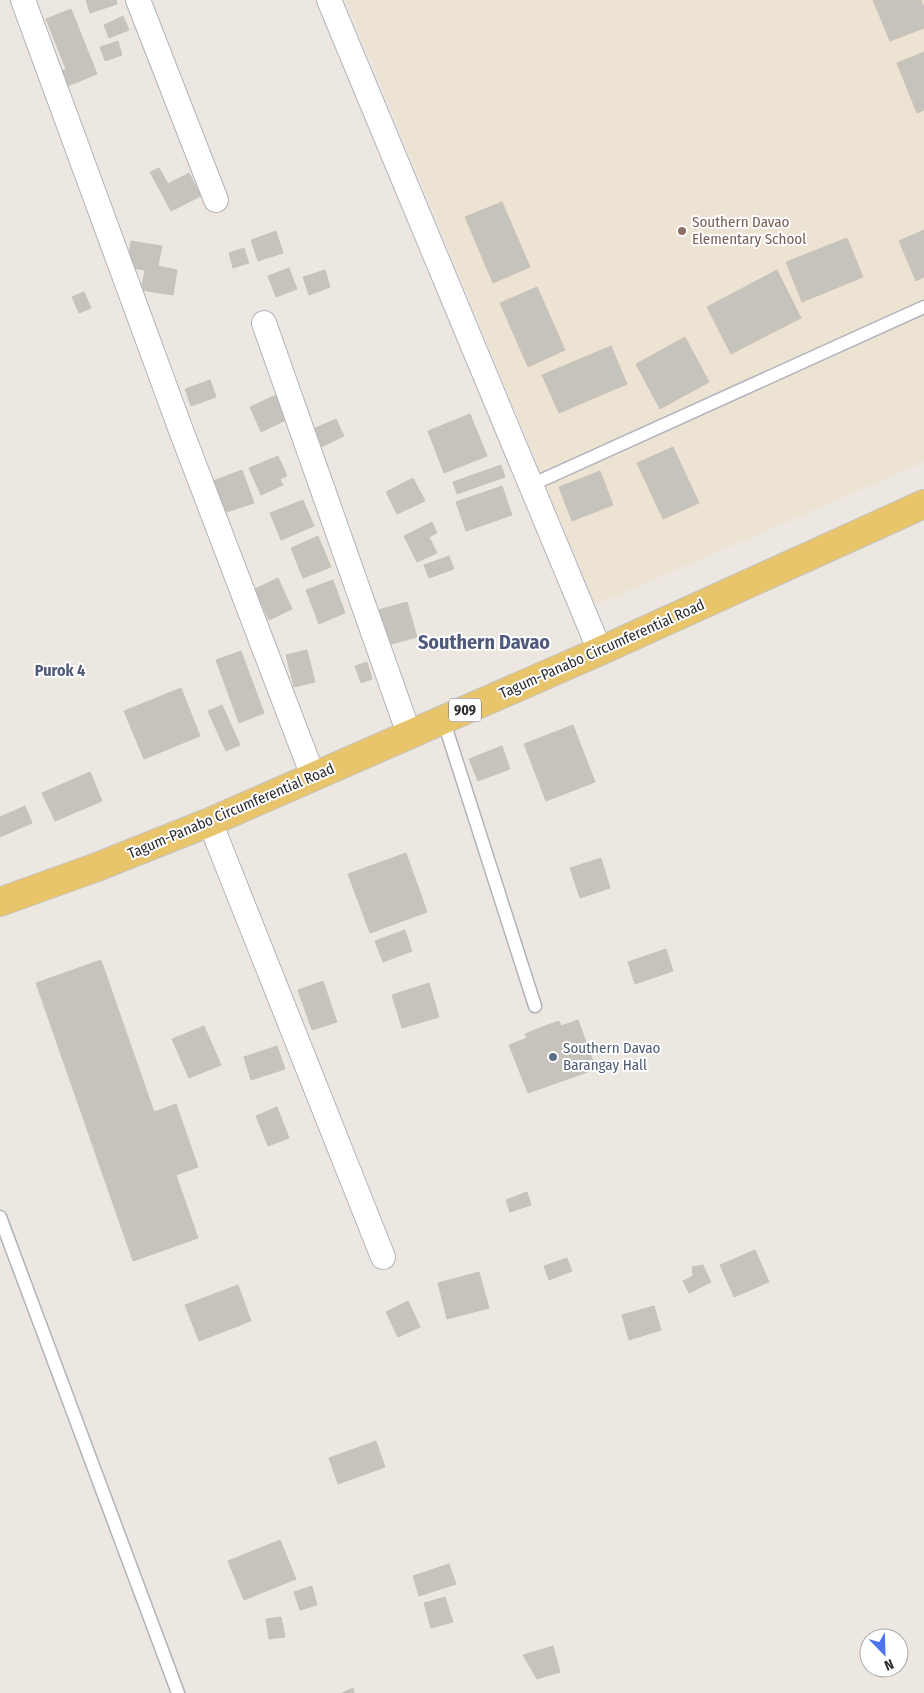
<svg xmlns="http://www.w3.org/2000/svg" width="924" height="1693" font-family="'Fira Sans Condensed',sans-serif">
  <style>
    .education { fill: #ede3d2 }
    .building { fill: #c6c2bc; stroke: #c9c3ba }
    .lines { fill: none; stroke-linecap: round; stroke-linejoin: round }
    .lane-casing { stroke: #b1b3bc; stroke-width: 15 }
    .street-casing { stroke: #b1b3bc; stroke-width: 26 }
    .primary-casing { stroke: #c4c4c4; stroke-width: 30 }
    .lane { stroke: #fff; stroke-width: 12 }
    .street { stroke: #fff; stroke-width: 24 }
    .primary { stroke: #e8c46b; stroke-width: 28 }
    .education-dot { fill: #8d6e63; stroke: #fff; stroke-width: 2 }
    .service-dot { fill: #5c6f8a; stroke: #fff; stroke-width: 2 }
    .labels { text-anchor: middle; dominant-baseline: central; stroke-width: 4; stroke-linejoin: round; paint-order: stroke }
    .shield { fill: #fff; stroke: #6c6c6c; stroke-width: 1 }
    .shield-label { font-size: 14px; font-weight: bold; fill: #2d2d2d }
    .education-label { font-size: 15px; fill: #785e54; stroke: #fff; text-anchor: start }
    .street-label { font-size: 15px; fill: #2d2d2d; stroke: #fff }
    .service-label { font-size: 15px; fill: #4e5e75; stroke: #fff; text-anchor: start }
    .neighbourhood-label { font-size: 16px; font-weight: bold; fill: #505a7b; stroke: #fff }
    .district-label { font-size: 20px; font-weight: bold; fill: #505a7b; stroke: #fff }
  </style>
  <rect width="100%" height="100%" fill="#ede7e1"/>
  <polygon class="education" points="346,0 924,0 924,462 595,605"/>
  <g class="building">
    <polygon points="86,0 116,0 117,4 90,13"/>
    <polygon points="873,0 921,0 924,7 924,28 890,41"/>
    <polygon points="71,9 97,74 63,88 57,73 66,69 46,19"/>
    <polygon points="123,16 129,30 109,38 104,25"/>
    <polygon points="118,41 122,55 105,61 100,47"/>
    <polygon points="924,52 924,110 917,113 897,63"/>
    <polygon points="159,168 168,184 189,173 201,196 171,211 150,172"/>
    <polygon points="502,202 530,267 493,283 465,217"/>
    <polygon points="924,230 924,277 916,281 899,241"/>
    <polygon points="276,231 283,253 258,261 251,240"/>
    <polygon points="847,238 863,277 802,302 786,262"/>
    <polygon points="131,241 162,246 158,266 177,270 173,295 141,290 145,270 127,267"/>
    <polygon points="244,248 249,263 233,268 229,253"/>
    <polygon points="289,268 297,289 276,297 268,276"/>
    <polygon points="325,270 330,287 309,295 303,277"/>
    <polygon points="777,270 801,318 731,354 707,307"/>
    <polygon points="537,287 565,350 528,367 500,303"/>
    <polygon points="84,292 91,308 79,313 72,297"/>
    <polygon points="685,337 709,382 660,409 636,364"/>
    <polygon points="611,346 627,384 559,413 542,375"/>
    <polygon points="210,380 216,397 191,406 185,389"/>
    <polygon points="276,395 288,419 261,432 250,407"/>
    <polygon points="470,414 487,456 444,473 428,431"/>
    <polygon points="336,419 344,436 319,448 311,430"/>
    <polygon points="673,447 699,503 663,519 637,463"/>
    <polygon points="278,456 287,476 280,479 283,485 261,495 249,468"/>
    <polygon points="501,465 505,477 457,494 453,482"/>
    <polygon points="242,470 254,503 224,513 213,481"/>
    <polygon points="600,471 613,505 572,521 559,487"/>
    <polygon points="413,478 425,501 397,514 386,492"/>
    <polygon points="502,486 512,515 466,531 456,502"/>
    <polygon points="303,500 314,526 281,540 270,513"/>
    <polygon points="432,522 437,533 429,537 437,553 417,562 404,536"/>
    <polygon points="318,536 331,567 303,578 291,548"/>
    <polygon points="449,556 454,569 429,578 424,565"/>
    <polygon points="278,578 292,609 269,620 255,589"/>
    <polygon points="333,580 345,613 319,624 306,590"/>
    <polygon points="407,602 417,637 388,645 378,610"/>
    <polygon points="307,650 315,682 294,687 286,655"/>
    <polygon points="241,651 264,713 239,723 216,660"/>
    <polygon points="367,662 372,679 361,683 355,666"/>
    <polygon points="181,688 200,736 144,759 124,711"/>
    <polygon points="222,705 240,745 226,751 208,711"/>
    <polygon points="573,725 595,782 546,801 524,744"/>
    <polygon points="502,746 510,769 478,781 469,759"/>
    <polygon points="90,772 102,801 55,821 42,793"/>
    <polygon points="25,806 32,823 0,837 0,817"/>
    <polygon points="406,853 427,912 370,933 348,874"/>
    <polygon points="601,858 610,888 580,898 570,868"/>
    <polygon points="405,930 412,951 383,962 375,941"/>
    <polygon points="666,949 673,971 635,984 628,962"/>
    <polygon points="101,960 154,1112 176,1104 198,1167 176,1175 198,1238 133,1261 36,983"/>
    <polygon points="323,981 337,1022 312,1030 298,990"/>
    <polygon points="429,983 439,1017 402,1028 392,995"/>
    <polygon points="578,1020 596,1069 528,1093 509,1045 527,1038 525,1034 542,1027 559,1021 561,1026"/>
    <polygon points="204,1026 221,1065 189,1078 172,1039"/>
    <polygon points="277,1046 285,1069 251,1080 244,1057"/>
    <polygon points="277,1107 289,1138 268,1146 256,1116"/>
    <polygon points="527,1192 531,1205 510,1212 506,1200"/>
    <polygon points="755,1250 769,1282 734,1297 720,1265"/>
    <polygon points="567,1258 572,1271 549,1280 544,1266"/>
    <polygon points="703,1265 711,1282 689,1293 683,1281 693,1276 692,1267"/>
    <polygon points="479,1272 489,1308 447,1319 438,1283"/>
    <polygon points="238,1285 251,1321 199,1341 185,1305"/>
    <polygon points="408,1301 420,1327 398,1337 386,1312"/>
    <polygon points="654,1306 661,1330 629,1340 622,1315"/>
    <polygon points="376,1441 385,1467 338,1484 329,1458"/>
    <polygon points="280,1540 296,1579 244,1600 228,1561"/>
    <polygon points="449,1564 456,1584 419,1596 413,1576"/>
    <polygon points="312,1586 317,1605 300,1610 294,1592"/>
    <polygon points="445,1597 453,1622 431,1628 424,1603"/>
    <polygon points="281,1617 285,1637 269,1639 266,1619"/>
    <polygon points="553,1646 560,1672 537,1679 523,1655"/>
    <polygon points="353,1688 354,1693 342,1693"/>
  </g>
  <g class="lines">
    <defs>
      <g id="lane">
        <polyline points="531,485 924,307"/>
        <polyline points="443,719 535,1006"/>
        <polyline points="0,1217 178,1693"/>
      </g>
      <g id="street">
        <polyline points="23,0 182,433 313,776"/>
        <polyline points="138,0 216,200"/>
        <polyline points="329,0 600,651"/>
        <polyline points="264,323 409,734"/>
        <polyline points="210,822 383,1257"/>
      </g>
      <polyline id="primary" points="0,902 97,867 210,822 600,651 924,504"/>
    </defs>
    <use href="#lane" class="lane-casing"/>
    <use href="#street" class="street-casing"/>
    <use href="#primary" class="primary-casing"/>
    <use href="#lane" class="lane"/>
    <use href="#street" class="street"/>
    <use href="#primary" class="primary"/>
  </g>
  <circle class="education-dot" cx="682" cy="231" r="5"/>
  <circle class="service-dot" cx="553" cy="1057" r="5"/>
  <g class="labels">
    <rect class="shield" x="449" y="698.5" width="32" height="23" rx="4"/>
    <g class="shield-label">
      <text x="465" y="710">909</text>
    </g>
    <g class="education-label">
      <text x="692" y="222">Southern Davao<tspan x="692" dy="17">Elementary School</tspan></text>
    </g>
    <g class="street-label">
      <text transform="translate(602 649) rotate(-24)">Tagum-Panabo Circumferential Road</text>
      <text transform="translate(231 811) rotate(-23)">Tagum-Panabo Circumferential Road</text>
    </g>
    <g class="service-label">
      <text x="563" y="1048">Southern Davao<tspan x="563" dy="17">Barangay Hall</tspan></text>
    </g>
    <g class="neighbourhood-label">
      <text x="60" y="670">Purok 4</text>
    </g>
    <g class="district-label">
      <text x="484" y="642">Southern Davao</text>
    </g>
  </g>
  <g transform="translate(884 1653) rotate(157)"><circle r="24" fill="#ffffff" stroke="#ababab"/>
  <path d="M0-4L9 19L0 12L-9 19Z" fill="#4d74ee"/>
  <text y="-8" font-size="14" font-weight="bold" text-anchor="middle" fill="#2d2d2d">N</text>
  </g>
</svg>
